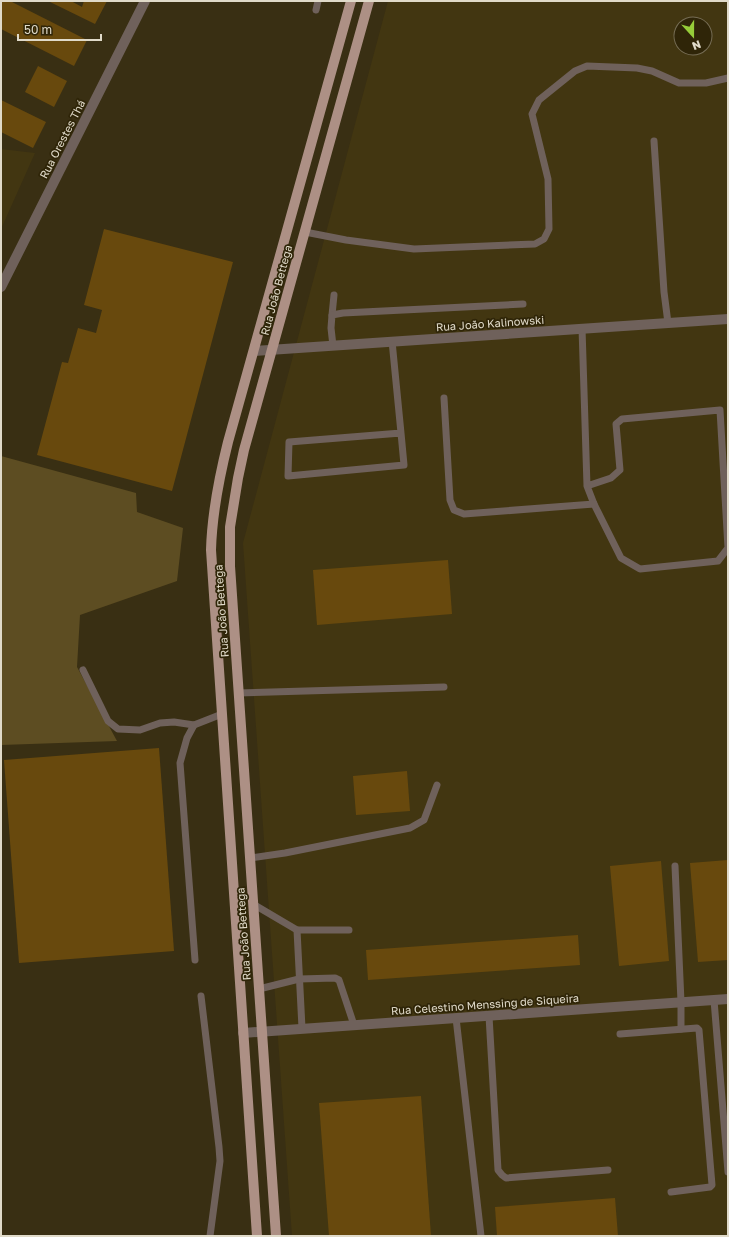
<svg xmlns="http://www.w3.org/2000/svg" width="729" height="1237" font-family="'Golos Text',sans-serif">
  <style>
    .built { fill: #423611; fill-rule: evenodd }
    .green { fill: #5d4d22 }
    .building { fill: #68490d }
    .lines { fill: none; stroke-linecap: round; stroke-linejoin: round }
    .service { stroke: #6f615b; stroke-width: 7 }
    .minor { stroke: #6f615b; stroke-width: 10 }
    .primary { stroke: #ad9085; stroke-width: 10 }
    .labels { text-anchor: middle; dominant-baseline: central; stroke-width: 3.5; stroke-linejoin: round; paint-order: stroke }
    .street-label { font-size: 11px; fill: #e0dac9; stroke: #2f2508 }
  </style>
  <rect width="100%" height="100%" fill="#392f13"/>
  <g class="built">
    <path d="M388,1H728V1236H292L243,543ZM681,24H705V48H681Z"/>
    <polygon points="1,149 35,153 1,229"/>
  </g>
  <polygon class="green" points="1,456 136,493 137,512 183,528 177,581 80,615 77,667 117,741 1,745"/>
  <g class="building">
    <polygon points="1,1 10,1 87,40 74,66 1,29"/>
    <polygon points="48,1 71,1 82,7 84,1 107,1 95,24"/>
    <polygon points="38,66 67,81 54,107 25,92"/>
    <polygon points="1,100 46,122 33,148 1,132"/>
    <polygon points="104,229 233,262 172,491 37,455 62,362 68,363 78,328 96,333 102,310 84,305"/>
    <polygon points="448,560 452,614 317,625 313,570"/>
    <polygon points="159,748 174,951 19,963 4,760"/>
    <polygon points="407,771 410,811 356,815 353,776"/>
    <polygon points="728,860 728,960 698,962 690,863"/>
    <polygon points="661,861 669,961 619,966 610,866"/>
    <polygon points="578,935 580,965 368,980 366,950"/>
    <polygon points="421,1096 431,1236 329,1236 319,1103"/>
    <polygon points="615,1198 618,1236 497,1236 495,1207"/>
  </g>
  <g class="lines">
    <g class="service">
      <polyline points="316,10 318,1"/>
      <polyline points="654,141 664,292 668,323"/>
      <polyline points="305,232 346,240 414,249 535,244 544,239 549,229 548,179 532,114 539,100 575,71 587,66 637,68 652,71 679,83 706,83 728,78"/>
      <polyline points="332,315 334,295"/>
      <polyline points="582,328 587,486 594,504 621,558 640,569 718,561 728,548 720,410 622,419 616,424 620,470 611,478 587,486"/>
      <polyline points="392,341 401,433 289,442 288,476 404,465 401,433"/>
      <polyline points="333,346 331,328 332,315 343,313 523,304"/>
      <polyline points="444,398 450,500 454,510 464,514 594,504"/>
      <polyline points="83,670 108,721 118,729 140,730 160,723 174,722 194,725"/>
      <polyline points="238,693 444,687"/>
      <polyline points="250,858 285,853 410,828 424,820 437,785"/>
      <polyline points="675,866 681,1002 681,1029"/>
      <polyline points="253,904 297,930 349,930"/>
      <polyline points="297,930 302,1028"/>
      <polyline points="195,960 180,763 187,738 194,725 222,714"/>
      <polyline points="259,989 299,979 335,978 339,980 354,1025"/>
      <polyline points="201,996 219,1147 220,1161 210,1236"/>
      <polyline points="714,1000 728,1172"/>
      <polyline points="489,1016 498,1170 502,1175 506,1178 608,1170"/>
      <polyline points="456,1018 481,1236"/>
      <polyline points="620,1034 697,1028 699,1030 712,1185 710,1187 671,1192"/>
    </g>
    <g class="minor">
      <polyline points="1,287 145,1"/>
      <polyline points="254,351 728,319"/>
      <polyline points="243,1033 728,999"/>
    </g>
    <g class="primary">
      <path d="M257,1236L211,550C212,513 219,478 228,442L351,1"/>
      <polyline points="276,1236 230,566 230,527 238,478 244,450 369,1"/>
    </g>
  </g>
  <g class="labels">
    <g class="street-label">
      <text transform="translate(62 139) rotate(-63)">Rua Orestes Thá</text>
      <text transform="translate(276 290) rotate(-75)">Rua João Bettega</text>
      <text transform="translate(490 323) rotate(-4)">Rua João Kalinowski</text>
      <text transform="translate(221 611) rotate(-94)">Rua João Bettega</text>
      <text transform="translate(243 934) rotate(-94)">Rua João Bettega</text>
      <text transform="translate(485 1004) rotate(-4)">Rua Celestino Menssing de Siqueira</text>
    </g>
  </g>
  <rect width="729" height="1237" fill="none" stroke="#e0dac9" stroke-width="4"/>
  <g transform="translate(693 36) rotate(159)"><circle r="19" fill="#2f2508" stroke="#766d55"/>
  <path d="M0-3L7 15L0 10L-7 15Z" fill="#96cc39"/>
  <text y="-6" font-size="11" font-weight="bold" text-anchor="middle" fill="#e0dac9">N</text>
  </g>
  <path d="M18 34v6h83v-6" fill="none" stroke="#e0dac9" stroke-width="2"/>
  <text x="24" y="34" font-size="12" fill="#e0dac9" stroke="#2f2508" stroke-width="3" paint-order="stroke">50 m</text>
</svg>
